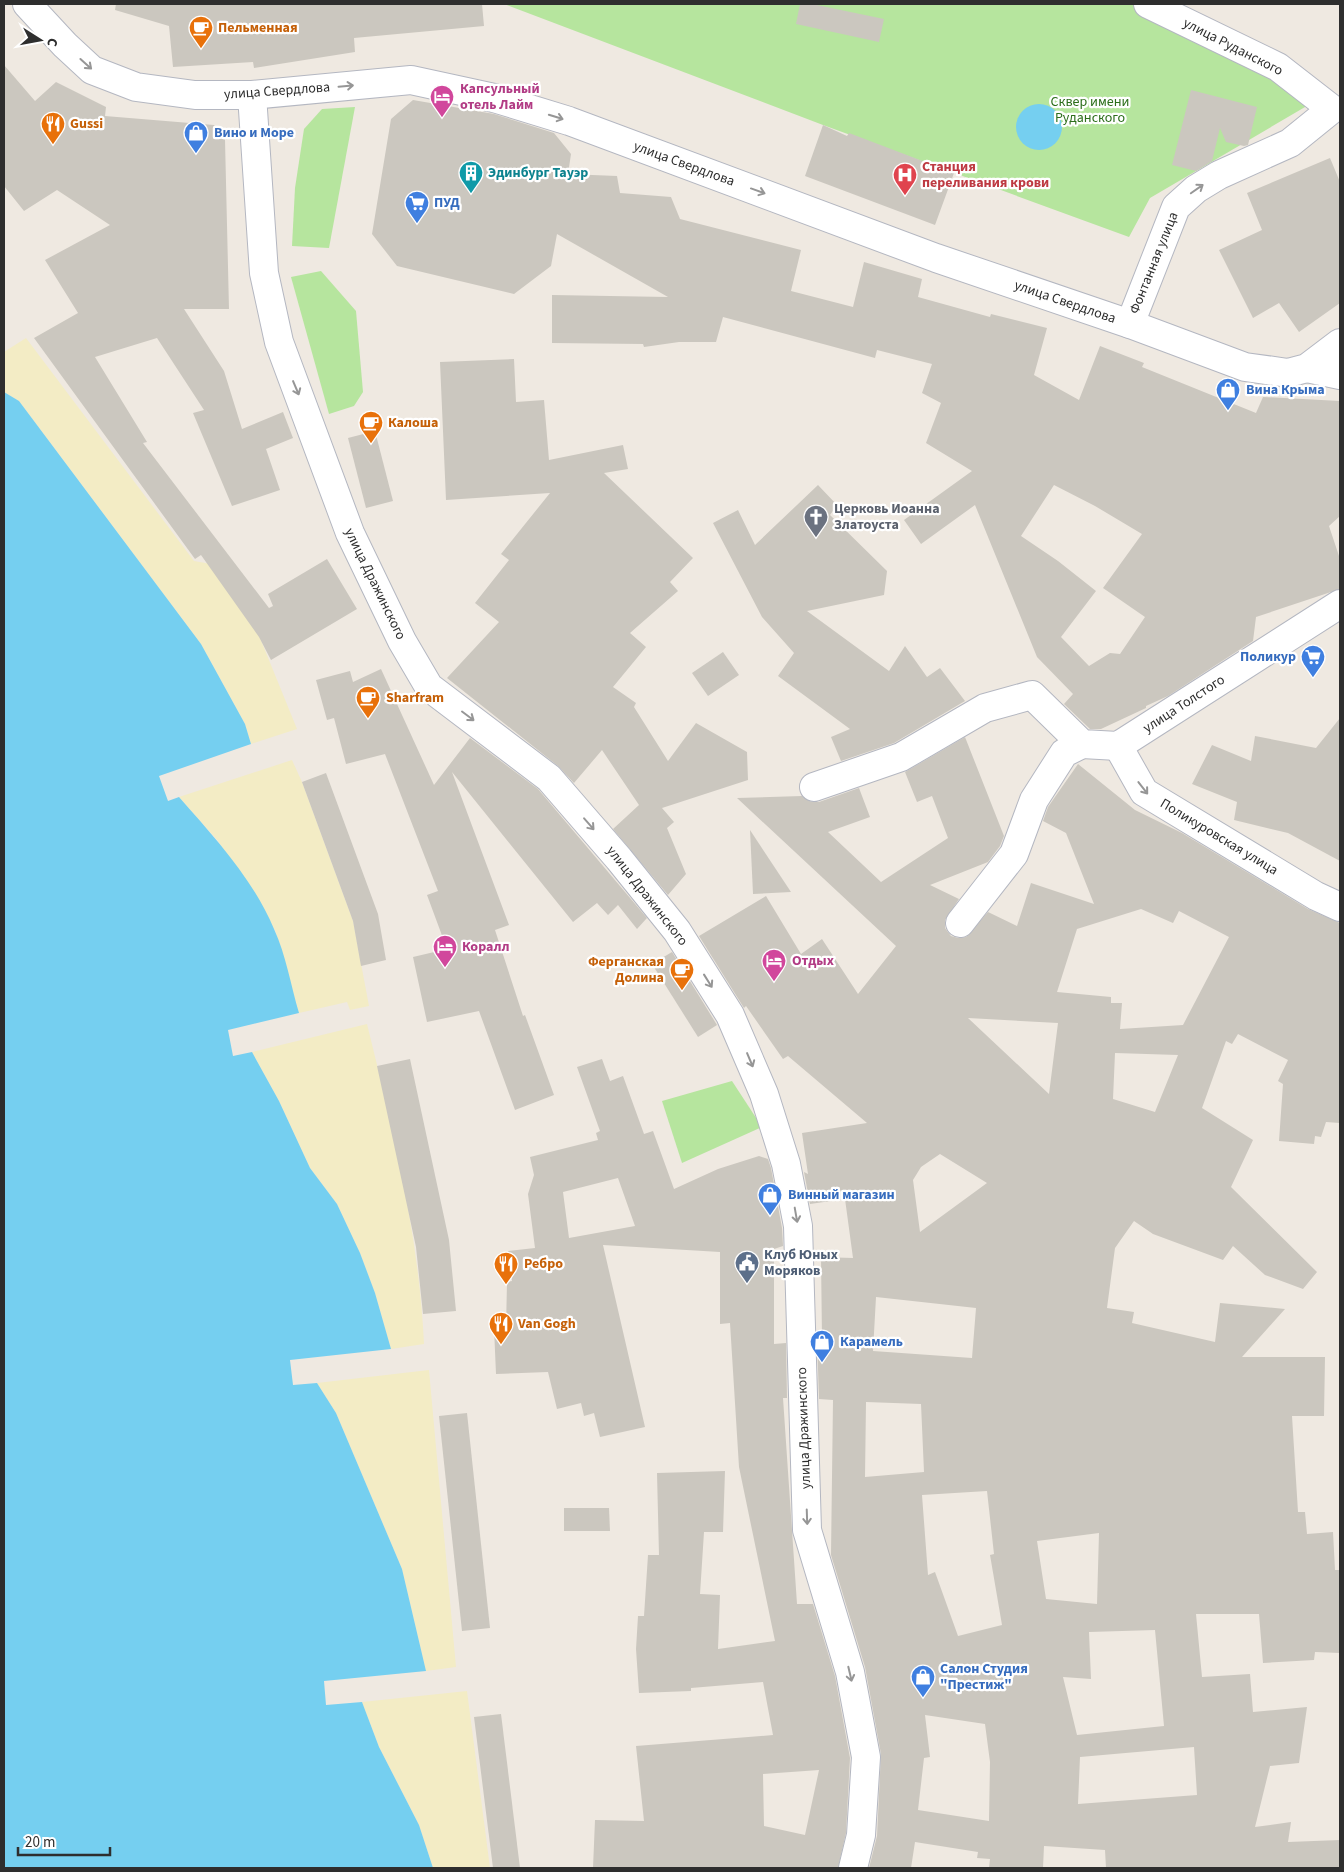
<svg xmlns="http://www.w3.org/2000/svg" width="1344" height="1872" font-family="'Source Sans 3',sans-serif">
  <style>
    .green { fill: #b6e59e }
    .sand { fill: #f3ecc5 }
    .water { fill: #75cff0 }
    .building { fill: #cbc7bf; fill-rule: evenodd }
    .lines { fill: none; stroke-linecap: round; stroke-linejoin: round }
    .street-casing { stroke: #b4b7c1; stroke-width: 30 }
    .secondary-casing { stroke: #b4b7c1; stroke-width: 30 }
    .street { stroke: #fff; stroke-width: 28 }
    .secondary { stroke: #fff; stroke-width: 28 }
    .oneway { stroke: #969696 }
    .labels { text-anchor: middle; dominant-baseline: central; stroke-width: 4.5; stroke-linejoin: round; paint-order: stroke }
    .food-label { font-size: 14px; font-weight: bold; fill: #c56008; stroke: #fff; text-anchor: start }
    .street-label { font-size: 14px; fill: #2e2e2e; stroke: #fff }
    .hotel-label { font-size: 14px; font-weight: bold; fill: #b23c85; stroke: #fff; text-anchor: start }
    .park-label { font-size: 14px; fill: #2c6e1b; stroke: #fff }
    .shop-label { font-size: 14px; font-weight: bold; fill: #366cbe; stroke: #fff; text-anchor: start }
    .health-label { font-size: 14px; font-weight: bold; fill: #be3a42; stroke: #fff; text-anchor: start }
    .culture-label { font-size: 14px; font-weight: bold; fill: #0d838f; stroke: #fff; text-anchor: start }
    .worship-label { font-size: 14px; font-weight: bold; fill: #5b616d; stroke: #fff; text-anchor: start }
    .service-label { font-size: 14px; font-weight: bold; fill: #4e5e75; stroke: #fff; text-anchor: start }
  </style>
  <rect width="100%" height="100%" fill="#efe9e1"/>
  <g class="green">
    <polygon points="504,4 1131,4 1317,100 1150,198 1129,237 823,125"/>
    <polygon points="355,107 329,248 292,246 295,188 304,129 322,109"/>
    <polygon points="321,271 356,311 363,392 354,406 329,414 291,277"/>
    <polygon points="732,1081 762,1127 682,1163 662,1101"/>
  </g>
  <g class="sand">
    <polygon points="26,338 194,561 211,564 258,633 297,729 251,744 245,724 201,644 19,401 4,392 4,352"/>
    <polygon points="292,760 302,782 353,921 369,1006 350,1010 347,1002 299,1013 275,930 218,841 179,797"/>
    <path d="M367,1024C393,1129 419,1236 424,1344L391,1349L375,1293L360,1253L337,1204L310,1168L279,1101L252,1052Z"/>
    <polygon points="429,1370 456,1667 426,1671 402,1569 336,1413 317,1383"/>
    <polygon points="467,1691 490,1868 433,1868 419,1825 379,1747 362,1702"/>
  </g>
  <g class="water">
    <circle cx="1039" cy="127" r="23"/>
    <path d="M4,392L19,401L201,644L245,724L251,744L159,776L168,801L179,797C215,838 253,879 274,929C286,955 291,986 299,1013L228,1030L233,1056L252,1052L279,1101L310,1168L337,1204L360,1253L375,1293L391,1349L290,1360L293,1385L317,1383L336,1413L402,1569L426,1671L324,1681L326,1705L362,1702L379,1747L419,1825L433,1868H4Z"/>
  </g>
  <g class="building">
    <polygon points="116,4 482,4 484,26 354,38 355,52 254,68 253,62 173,67 169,26 115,10"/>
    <polygon points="800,4 812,4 884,19 879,42 796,24"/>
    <polygon points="4,65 35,101 56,82 106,107 105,116 214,125 225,140 229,309 184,309 224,371 242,429 283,412 293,438 266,449 280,490 232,506 193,413 204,410 157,338 95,357 147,442 143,443 269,608 273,606 268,594 327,559 357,609 271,660 259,637 201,555 195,559 34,338 78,313 45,260 110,225 57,190 24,211 4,186"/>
    <polygon points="1191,90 1257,107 1248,145 1244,146 1226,142 1220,128 1212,161 1196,171 1172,165"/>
    <path d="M413,100L494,114L554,133L571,154L568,174L617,176L620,193L671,197L680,219L801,250L791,291L853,307L864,262L922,279L918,297L990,317L991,314L1047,328L1034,375L1079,400L1100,346L1144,363L1142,367L1256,413L1263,397L1340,401V516L1329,526L1340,559V589L1256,617L1253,641L1168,696L1146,706V708L1101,729H1090L1064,704L1073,694L1037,657L975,505L921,544L904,520L972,471L926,443L941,403L922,393L932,364L877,350L875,358L723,317L716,342H679L644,347L643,344L552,343V295L668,297L557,234L551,266L514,294L397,266L372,234L391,119ZM1054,485L1095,506L1142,534L1103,588L1145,617L1120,654L1110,653L1089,666L1061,637L1096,591L1058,561L1021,536Z"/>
    <polygon points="823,125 847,136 849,133 954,173 935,225 805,176"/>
    <polygon points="1330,158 1340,182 1340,303 1299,332 1279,303 1253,318 1219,250 1262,230 1247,193"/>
    <polygon points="514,359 516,402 544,400 549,460 623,445 628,469 604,473 693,558 670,582 678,591 630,633 646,647 613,687 636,703 634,707 668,761 696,723 747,752 748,780 662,808 674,822 667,828 686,874 668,895 613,829 639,805 602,750 574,783 558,766 447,678 499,622 475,603 509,560 501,554 550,493 446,500 440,362"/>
    <polygon points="375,431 393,501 366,508 348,438"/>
    <polygon points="818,485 837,505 830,515 887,571 884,595 807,611 889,671 905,646 927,677 940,668 965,701 894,743 841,761 831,737 850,729 778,676 794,653 762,617 713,523 738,510 755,545"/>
    <polygon points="723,652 739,675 708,696 692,673"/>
    <polygon points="381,669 434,785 470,738 538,789 647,918 637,929 618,905 608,915 597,903 573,922 452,772 509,925 495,930 523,1016 525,1015 554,1095 515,1110 479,1011 427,1022 413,957 447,949 427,895 438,891 385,754 346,764 334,718 327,720 316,680 350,671 353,682"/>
    <polygon points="1340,718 1340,861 1288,833 1234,820 1237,802 1192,784 1212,745 1251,761 1255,736 1316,748"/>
    <path d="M965,737L1004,836L1000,846L988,862L930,885L959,899L945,920V928L951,936L958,938L966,937L988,912L1017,926L1031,883L1094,904L1066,833L1043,821L1048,807L1078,764L1135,810L1182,833L1308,909L1340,923V1123L1326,1122L1321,1137L1315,1136L1314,1144L1279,1141L1283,1084L1278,1081L1288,1060L1238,1034L1232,1044L1226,1041L1202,1108L1253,1140L1231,1187L1317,1272L1303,1289L1265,1275L1233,1246L1223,1260L1153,1234L1134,1221L1115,1248L1107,1308L1134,1312L1132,1323L1215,1342L1220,1303L1285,1309L1242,1357H1325L1324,1416H1292L1298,1512H1305L1307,1534L1333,1532L1335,1570H1340V1653L1315,1652L1314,1660L1263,1663L1259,1614H1196L1202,1677L1250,1674L1253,1712L1307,1707L1299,1763L1270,1766L1255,1827L1291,1822L1288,1842L1340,1840V1868H1106L1105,1850L1044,1846L1043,1868H989L990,1859L977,1858L978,1852L915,1842L911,1868H869L877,1836L881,1754L865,1667L831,1555L833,1400L819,1399L817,1339H822L821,1257L853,1258L845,1199L810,1204L804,1172L808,1174L802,1133L867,1123L788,1056L783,1059L746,1006L744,1008L699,936L766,896L801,954L822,939L858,994L896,946L737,798L802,796L811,802H819L859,788L870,817L828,832L881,882L948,838L932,796L917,802L905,772ZM1141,909L1173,923L1179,911L1229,937L1183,1025L1120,1029L1122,1003H1111V997L1057,992L1077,929ZM968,1018L1058,1023L1049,1094ZM1115,1053L1178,1055L1155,1112L1113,1099ZM940,1154L987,1183L920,1232L913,1180L921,1167ZM876,1297L976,1308L972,1358L873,1351ZM866,1402L921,1404L924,1472L865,1477ZM987,1491L994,1554L990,1555L1002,1625L958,1636L935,1572L928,1575L922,1495ZM1099,1533L1097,1604L1046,1599L1037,1541ZM1155,1630L1164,1726L1077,1735L1063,1677L1091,1679L1089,1632ZM925,1715L985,1724L990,1762L989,1821L918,1810L924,1758L930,1757ZM1194,1747L1197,1795L1078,1804L1080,1757Z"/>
    <polygon points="326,773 378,914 386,960 361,966 353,921 302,782"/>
    <polygon points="750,830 791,892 753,894"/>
    <polygon points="672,952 717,1025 698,1037 652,964"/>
    <polygon points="410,1059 449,1240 456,1311 423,1314 416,1247 377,1066"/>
    <path d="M602,1059L610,1081L623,1076L644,1134L653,1131L674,1189L718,1169L759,1156L768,1159L771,1168L782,1228L783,1246L774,1249V1344L786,1343L787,1398H783L797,1604H813L835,1676L850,1758L846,1833L838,1868H593L595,1820L644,1821L636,1746L773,1735L763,1682L691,1688V1691L639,1693L636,1649L638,1616H644L648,1555H659L657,1473L725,1471L723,1532H704L700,1594L720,1595L718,1649L775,1641L739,1467L730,1323L720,1324V1252L603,1245L645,1427L600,1437L594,1413L584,1416L581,1403L557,1409L548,1372L496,1374L494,1328H506L507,1282L512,1281L508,1251L535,1248L528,1194L534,1175L530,1157L598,1140L596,1133L600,1131L577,1067ZM618,1178L635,1226L569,1238L563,1192ZM819,1770L805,1835L764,1826L763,1774Z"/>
    <polygon points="467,1413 490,1628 462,1631 439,1416"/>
    <polygon points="564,1508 609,1508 610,1531 564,1531"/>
    <polygon points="501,1714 520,1868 493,1868 474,1717"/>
  </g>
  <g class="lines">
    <defs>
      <g id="street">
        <polyline points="252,95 264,273 279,342 350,533 402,641 429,687 549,778 619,859 677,931 730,1015 764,1094 786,1164 798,1226 807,1530 850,1672 866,1757 861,1835 853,1868"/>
        <polyline points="1307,368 1340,375"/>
        <polyline points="1118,746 1144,792 1316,896 1340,907"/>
        <polyline points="814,787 901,757 985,708 1032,695 1082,744 1118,746 1340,604"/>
        <polyline points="960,923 1014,854 1034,800 1064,753 1082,744"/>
      </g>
      <g id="secondary">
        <polyline points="27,4 65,45 92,70 136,87 195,95 252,95 411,80 494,98 569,121 936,258 1130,324 1245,367 1288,373 1307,368 1340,343"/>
        <polyline points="1130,324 1176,207 1196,189 1219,175 1290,143 1332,109 1278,67 1148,4"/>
      </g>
    </defs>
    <use href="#street" class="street-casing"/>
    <use href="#secondary" class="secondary-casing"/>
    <use href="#street" class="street"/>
    <use href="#secondary" class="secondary"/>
  </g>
  <defs><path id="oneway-shaft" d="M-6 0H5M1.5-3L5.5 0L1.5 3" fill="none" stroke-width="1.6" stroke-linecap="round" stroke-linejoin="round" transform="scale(1.25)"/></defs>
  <g class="oneway">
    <use href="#oneway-shaft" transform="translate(86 64) rotate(42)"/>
    <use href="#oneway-shaft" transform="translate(346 86) rotate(-5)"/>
    <use href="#oneway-shaft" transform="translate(556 117) rotate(17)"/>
    <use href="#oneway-shaft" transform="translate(1197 189) rotate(-35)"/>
    <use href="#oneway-shaft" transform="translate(758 191) rotate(20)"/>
    <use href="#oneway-shaft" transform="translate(296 388) rotate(67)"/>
    <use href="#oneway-shaft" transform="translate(468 716) rotate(37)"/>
    <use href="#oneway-shaft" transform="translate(1143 788) rotate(52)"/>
    <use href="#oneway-shaft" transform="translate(589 824) rotate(49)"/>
    <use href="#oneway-shaft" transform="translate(708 981) rotate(58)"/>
    <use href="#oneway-shaft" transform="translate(750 1060) rotate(67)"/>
    <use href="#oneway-shaft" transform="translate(796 1215) rotate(80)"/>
    <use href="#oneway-shaft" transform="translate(807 1517) rotate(88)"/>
    <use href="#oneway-shaft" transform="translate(850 1674) rotate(77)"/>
  </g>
  <defs>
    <symbol id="cafe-pin" viewBox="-11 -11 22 30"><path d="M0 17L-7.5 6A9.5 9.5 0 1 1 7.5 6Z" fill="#e8710a" stroke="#fff"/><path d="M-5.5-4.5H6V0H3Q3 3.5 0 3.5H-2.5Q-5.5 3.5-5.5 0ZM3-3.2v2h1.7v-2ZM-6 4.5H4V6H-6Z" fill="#fff"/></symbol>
    <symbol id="hotel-pin" viewBox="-11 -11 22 30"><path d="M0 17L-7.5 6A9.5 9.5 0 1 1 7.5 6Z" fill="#d1479c" stroke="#fff"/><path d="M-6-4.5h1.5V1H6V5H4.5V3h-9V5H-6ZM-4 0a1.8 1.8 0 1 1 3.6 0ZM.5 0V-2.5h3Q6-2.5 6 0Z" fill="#fff"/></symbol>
    <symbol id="restaurant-pin" viewBox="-11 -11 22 30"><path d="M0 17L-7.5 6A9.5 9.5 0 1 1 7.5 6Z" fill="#e8710a" stroke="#fff"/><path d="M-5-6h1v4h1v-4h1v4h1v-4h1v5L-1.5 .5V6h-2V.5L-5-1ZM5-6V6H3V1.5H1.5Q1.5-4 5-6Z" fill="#fff"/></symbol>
    <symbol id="shop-pin" viewBox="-11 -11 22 30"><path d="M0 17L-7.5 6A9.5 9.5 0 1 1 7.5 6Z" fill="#3f7fe0" stroke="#fff"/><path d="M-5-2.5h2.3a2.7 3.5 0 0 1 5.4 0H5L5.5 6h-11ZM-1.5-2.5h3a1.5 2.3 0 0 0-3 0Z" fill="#fff"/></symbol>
    <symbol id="building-pin" viewBox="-11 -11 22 30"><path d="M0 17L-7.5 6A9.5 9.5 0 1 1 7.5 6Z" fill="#0f9aa8" stroke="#fff"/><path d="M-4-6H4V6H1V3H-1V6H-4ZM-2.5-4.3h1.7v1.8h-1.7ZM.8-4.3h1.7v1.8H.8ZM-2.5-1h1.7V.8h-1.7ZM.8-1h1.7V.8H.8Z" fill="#fff"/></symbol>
    <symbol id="hospital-pin" viewBox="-11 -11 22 30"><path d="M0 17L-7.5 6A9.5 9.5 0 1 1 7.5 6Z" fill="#e0444e" stroke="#fff"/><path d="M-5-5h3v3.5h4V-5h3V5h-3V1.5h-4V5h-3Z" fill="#fff"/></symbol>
    <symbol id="supermarket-pin" viewBox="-11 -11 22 30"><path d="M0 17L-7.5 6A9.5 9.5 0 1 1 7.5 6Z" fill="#3f7fe0" stroke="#fff"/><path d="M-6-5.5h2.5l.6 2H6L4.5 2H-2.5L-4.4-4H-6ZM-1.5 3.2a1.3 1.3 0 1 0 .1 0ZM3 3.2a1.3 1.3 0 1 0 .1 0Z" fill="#fff"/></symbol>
    <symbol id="church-pin" viewBox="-11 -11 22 30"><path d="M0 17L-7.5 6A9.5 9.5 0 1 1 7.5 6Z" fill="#6b7280" stroke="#fff"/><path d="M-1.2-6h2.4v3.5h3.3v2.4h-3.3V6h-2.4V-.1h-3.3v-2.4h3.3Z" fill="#fff"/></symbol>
    <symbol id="civic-pin" viewBox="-11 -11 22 30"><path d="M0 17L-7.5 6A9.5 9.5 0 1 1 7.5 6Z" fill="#5c6f8a" stroke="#fff"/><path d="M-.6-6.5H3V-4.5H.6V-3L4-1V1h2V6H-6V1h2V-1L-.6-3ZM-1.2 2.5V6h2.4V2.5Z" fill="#fff"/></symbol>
  </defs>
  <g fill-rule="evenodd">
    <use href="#cafe-pin" x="187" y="14" width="28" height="38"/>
    <use href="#hotel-pin" x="428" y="83" width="28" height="38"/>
    <use href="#restaurant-pin" x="39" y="110" width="28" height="38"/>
    <use href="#shop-pin" x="182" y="119" width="28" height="38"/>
    <use href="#building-pin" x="457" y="159" width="28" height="38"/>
    <use href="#hospital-pin" x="891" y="161" width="28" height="38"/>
    <use href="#supermarket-pin" x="403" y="189" width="28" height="38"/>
    <use href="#shop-pin" x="1214" y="376" width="28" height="38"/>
    <use href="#cafe-pin" x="357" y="409" width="28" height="38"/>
    <use href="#church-pin" x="802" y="503" width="28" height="38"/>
    <use href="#supermarket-pin" x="1299" y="643" width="28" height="38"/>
    <use href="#cafe-pin" x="354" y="684" width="28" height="38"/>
    <use href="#hotel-pin" x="431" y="933" width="28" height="38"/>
    <use href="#hotel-pin" x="760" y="947" width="28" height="38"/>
    <use href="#cafe-pin" x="668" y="956" width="28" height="38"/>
    <use href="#shop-pin" x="756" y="1181" width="28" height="38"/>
    <use href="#civic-pin" x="733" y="1249" width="28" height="38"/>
    <use href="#restaurant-pin" x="492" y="1250" width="28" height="38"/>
    <use href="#restaurant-pin" x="487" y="1310" width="28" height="38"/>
    <use href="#shop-pin" x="808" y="1328" width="28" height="38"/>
    <use href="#shop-pin" x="909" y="1663" width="28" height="38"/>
  </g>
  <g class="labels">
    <g class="food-label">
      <text x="218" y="28">Пельменная</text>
      <text x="70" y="124">Gussi</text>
      <text x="388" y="423">Калоша</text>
      <text x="386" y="698">Sharfram</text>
      <text x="664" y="962" text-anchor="end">Ферганская<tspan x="664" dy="16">Долина</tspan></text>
      <text x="524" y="1264">Ребро</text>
      <text x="518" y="1324">Van Gogh</text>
    </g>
    <g class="street-label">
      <text transform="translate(1233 47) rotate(27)">улица Руданского</text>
      <text transform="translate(277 91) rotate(-4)">улица Свердлова</text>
      <text transform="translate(684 164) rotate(20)">улица Свердлова</text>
      <text transform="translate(1154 263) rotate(-68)">Фонтанная улица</text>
      <text transform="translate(1065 302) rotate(19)">улица Свердлова</text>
      <text transform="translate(375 584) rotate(64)">улица Дражинского</text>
      <text transform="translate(1184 704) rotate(-33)">улица Толстого</text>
      <text transform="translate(1219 837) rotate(31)">Поликуровская улица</text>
      <text transform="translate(647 896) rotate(52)">улица Дражинского</text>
      <text transform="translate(804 1428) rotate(-92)">улица Дражинского</text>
    </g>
    <g class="hotel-label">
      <text x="460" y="89">Капсульный<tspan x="460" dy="16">отель Лайм</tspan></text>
      <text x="462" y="947">Коралл</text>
      <text x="792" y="961">Отдых</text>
    </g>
    <g class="park-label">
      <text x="1090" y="102">Сквер имени<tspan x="1090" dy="16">Руданского</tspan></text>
    </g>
    <g class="shop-label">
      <text x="214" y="133">Вино и Море</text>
      <text x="434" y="203">ПУД</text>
      <text x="1246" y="390">Вина Крыма</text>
      <text x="1296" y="657" text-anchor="end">Поликур</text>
      <text x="788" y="1195">Винный магазин</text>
      <text x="840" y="1342">Карамель</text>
      <text x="940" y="1669">Салон Студия<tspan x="940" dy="16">"Престиж"</tspan></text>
    </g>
    <g class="health-label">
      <text x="922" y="167">Станция<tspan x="922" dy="16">переливания крови</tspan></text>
    </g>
    <g class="culture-label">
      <text x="488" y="173">Эдинбург Тауэр</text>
    </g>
    <g class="worship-label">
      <text x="834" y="509">Церковь Иоанна<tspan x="834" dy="16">Златоуста</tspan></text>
    </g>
    <g class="service-label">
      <text x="764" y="1255">Клуб Юных<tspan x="764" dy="16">Моряков</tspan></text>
    </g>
  </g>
  <rect width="1344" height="1872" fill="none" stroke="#2e2e2e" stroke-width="10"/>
  <g transform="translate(40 40) rotate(101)" stroke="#ffffff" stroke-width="4" paint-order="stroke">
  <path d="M0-4L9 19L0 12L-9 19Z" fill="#2e2e2e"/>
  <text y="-8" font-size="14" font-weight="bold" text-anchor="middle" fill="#2e2e2e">С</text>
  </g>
  <path d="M18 1847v8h92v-8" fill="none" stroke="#2e2e2e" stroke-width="2.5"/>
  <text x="25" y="1847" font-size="15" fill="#2e2e2e" stroke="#ffffff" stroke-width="4" paint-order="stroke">20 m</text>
</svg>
